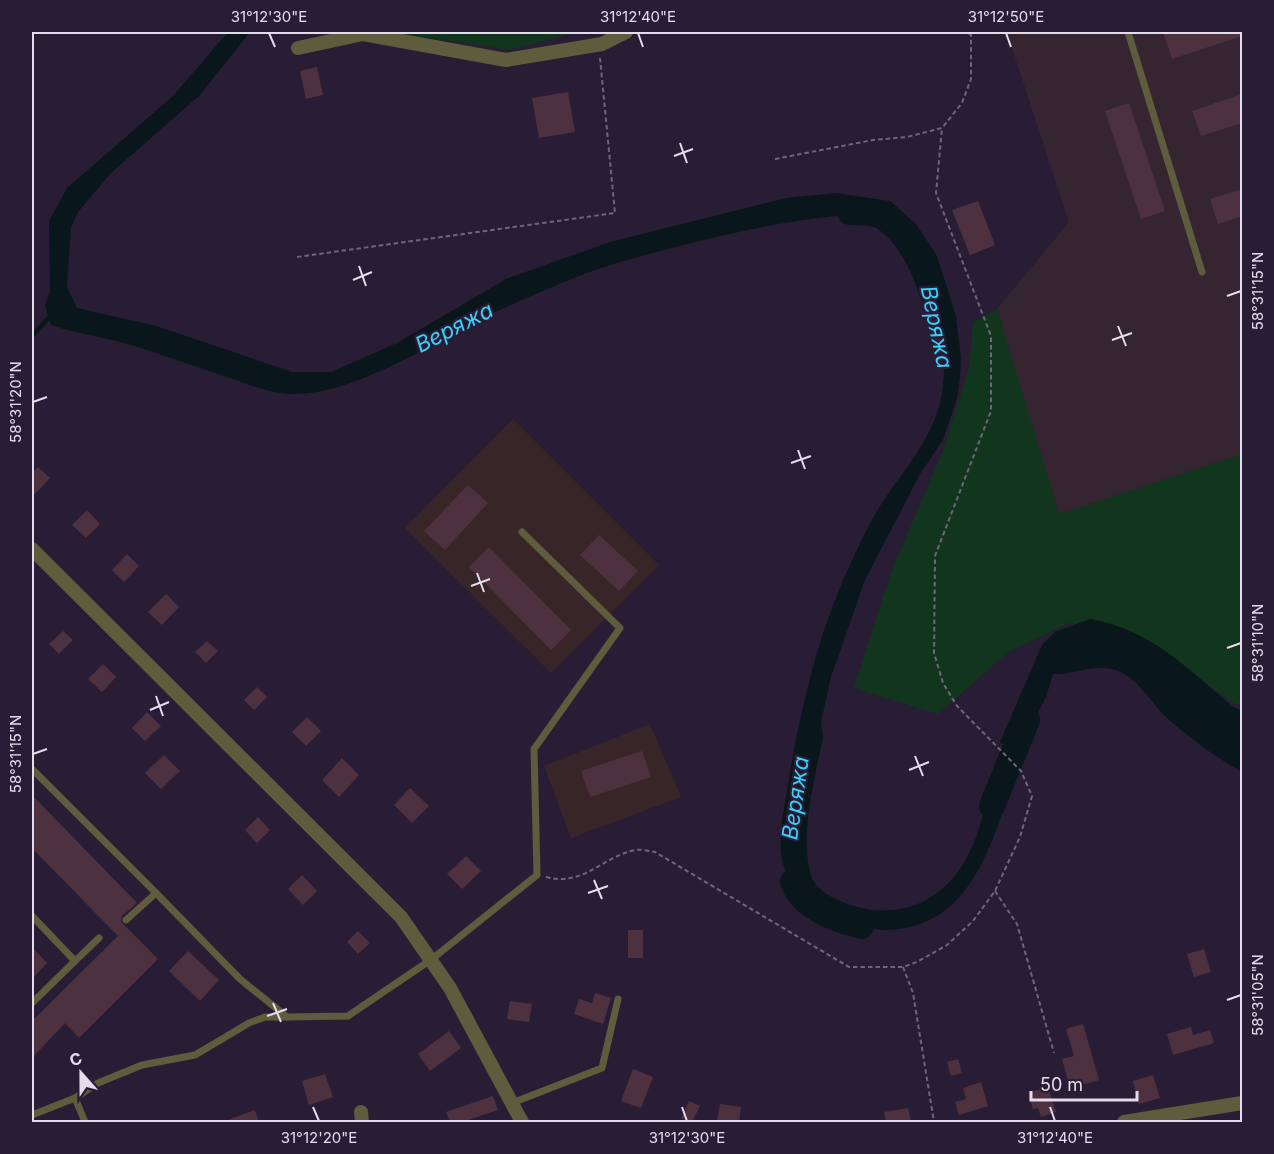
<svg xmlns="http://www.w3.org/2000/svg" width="1274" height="1154" font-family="Inter,sans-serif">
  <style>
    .commercial { fill: #382528 }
    .industrial { fill: #342531 }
    .green { fill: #11361d }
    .water { fill: #09161b }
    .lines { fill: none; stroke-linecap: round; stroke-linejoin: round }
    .stream { stroke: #09161b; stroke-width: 4.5 }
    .river { stroke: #09161b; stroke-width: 26 }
    .building { fill: #4e313e }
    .path { stroke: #70667b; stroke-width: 2; stroke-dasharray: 4.5 3; stroke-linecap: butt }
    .lane { stroke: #5e5c3c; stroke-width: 7 }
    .street { stroke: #5e5c3c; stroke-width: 14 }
    .ticks { fill: none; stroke: #e3dcec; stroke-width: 2 }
    .labels { text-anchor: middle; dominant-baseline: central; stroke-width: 4.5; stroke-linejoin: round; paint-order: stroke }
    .water-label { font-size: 22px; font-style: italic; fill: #37d1fd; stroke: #291d35 }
    .neatline { fill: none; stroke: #e3dcec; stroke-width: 2 }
    .ticks-label { font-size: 15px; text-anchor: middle; fill: #e3dcec }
  </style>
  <rect width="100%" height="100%" fill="#291d35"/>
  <g class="commercial">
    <polygon points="513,419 659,565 551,673 405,528"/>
    <polygon points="650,724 681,797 571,838 544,766"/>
  </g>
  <polygon class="industrial" points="999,32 1242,32 1242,454 1059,515 997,309 1069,222 1009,39"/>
  <g class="green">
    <polygon points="390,32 579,32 509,50"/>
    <polygon points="997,309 1059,514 1242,454 1242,704 1235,704 1129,630 1069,623 1008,652 938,714 854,688 890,575 944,448 969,368 973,322"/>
  </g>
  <g class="water">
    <path d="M228,32H250L199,96L111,173L78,212L71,227L67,287L77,308L156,326L292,372H331L397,343L506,279L610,242L786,198L836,193L890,201L916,224L937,256L956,316L961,357L960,378L957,399L943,440L920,474L865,580L831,677L821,722L823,737C815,779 800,829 810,872C813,886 826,895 838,900C888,923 939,908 966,859C982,831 986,798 997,768L1013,781C991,845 971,928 886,930C864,931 813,913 798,895C793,889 788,877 785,870C775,843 784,812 788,784C801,705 820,626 855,554C862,539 869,525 877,511C898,476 930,444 940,403C953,347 933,265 892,224C862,194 656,251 611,265C578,275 545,290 513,304C450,331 359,396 292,394C273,394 253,386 236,380C202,369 169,357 135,346C108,338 79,334 51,325L45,306L50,291L49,221L67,188L173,96Z"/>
    <path d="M1090,619C1150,629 1187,668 1232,706L1242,711V772C1215,757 1190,738 1167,718C1150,702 1136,674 1112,669C1091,664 1074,675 1053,674L1046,697L1017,755L1000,742L1042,645L1055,632Z"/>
  </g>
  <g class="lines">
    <polyline class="stream" points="32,336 52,314"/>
    <g class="river">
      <path d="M850,212C860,212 875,212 883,217C908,232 924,266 932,292"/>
      <polyline points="992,806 1027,720"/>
      <path d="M793,882C802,908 837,920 861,926"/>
    </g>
  </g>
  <g class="building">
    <polygon points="1163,32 1242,32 1242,36 1172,59"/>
    <polygon points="317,67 323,95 306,99 300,71"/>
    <polygon points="568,92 575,132 539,138 532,98"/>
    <polygon points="1242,94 1242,123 1201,136 1192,111"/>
    <polygon points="1129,103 1165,211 1141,219 1105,111"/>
    <polygon points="1242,189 1242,216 1218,224 1210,199"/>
    <polygon points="978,201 995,245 970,255 952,210"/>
    <polygon points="38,467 50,478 32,497 32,473"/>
    <polygon points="468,485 488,503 445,550 424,531"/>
    <polygon points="87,510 100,524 86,538 72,525"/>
    <polygon points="599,535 638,571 619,591 580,555"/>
    <polygon points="489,547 571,630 551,650 469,567"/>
    <polygon points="127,554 139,566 124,582 112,570"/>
    <polygon points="166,594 179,607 162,625 148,612"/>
    <polygon points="63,631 73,640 59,654 49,644"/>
    <polygon points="207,641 218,651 206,663 195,652"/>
    <polygon points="103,664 116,677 102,692 88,679"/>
    <polygon points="257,687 267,697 254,710 244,700"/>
    <polygon points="147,712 161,726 145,741 132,728"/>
    <polygon points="307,717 321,731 306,746 292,732"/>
    <polygon points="642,751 651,777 590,797 581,771"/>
    <polygon points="164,755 180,771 161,789 145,773"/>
    <polygon points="342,758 359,775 339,797 322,780"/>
    <polygon points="410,788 429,806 412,823 394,805"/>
    <polygon points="32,795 137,903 122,916 121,922 158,959 79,1038 65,1023 32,1058 32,1021 118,936 32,848"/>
    <polygon points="258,817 270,830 257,843 245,830"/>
    <polygon points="466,856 481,871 462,889 447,874"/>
    <polygon points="302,875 317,891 303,905 288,889"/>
    <rect x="628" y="930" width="15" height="28"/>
    <polygon points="358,931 370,943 358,954 347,942"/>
    <polygon points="32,947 47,963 32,979"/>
    <polygon points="1204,949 1211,972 1194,977 1187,954"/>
    <polygon points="188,951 219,980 200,1001 169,971"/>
    <polygon points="595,993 611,998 603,1024 574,1014 579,999 592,1003"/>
    <polygon points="510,1001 532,1004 529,1022 507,1019"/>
    <polygon points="1083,1024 1099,1080 1070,1088 1062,1059 1074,1056 1066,1029"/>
    <polygon points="1191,1027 1193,1035 1210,1030 1214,1043 1173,1055 1167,1034"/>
    <polygon points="449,1031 461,1048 430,1071 418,1054"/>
    <polygon points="958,1059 962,1073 951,1076 947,1062"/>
    <polygon points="633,1069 653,1077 641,1108 621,1101"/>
    <polygon points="325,1074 333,1097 309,1105 302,1081"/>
    <polygon points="1153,1075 1160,1098 1139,1104 1133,1081"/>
    <polygon points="981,1082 988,1106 959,1115 955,1102 966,1099 963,1088"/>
    <polygon points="1048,1087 1056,1112 1041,1117 1038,1108 1033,1109 1028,1093"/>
    <polygon points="493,1096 498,1110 462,1122 450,1122 446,1112"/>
    <polygon points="689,1101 700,1106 692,1122 681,1118"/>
    <polygon points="720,1104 741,1107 739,1122 717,1122"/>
    <polygon points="908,1108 911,1122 886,1122 884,1112"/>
    <polygon points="255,1110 259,1122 225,1122 225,1121"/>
  </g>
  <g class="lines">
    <g class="path">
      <polyline points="775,159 873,140 907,137 942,128 962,103 971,79 971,35 966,32"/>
      <polyline points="297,257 615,213 600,58"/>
      <path d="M546,877C585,887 604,855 636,850C641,849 649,851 655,852L849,967H903L917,962L947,945L973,921L995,891L1020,837L1032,796L1021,771L957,706L943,683L934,653L935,556L991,411V336L936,193L942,128"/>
      <polyline points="995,891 1017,924 1054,1053"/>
      <polyline points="903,967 913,993 934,1122"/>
    </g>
    <g class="lane">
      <polyline points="1128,32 1202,272"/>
      <polyline points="32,769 156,893"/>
      <polyline points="32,916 75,961 32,1003"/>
      <polyline points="126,920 156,893 240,979 287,1017 348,1016 432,959 537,875 534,749 620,628 522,532"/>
      <polyline points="75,961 99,938"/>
      <polyline points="75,1098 85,1122"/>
      <polyline points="512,1103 602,1068 618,999"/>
      <polyline points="32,1115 75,1098 98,1083 142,1065 195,1055 249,1023 265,1017 287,1017"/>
    </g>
    <g class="street">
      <polyline points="298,48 363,34 506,60 602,44 626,32"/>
      <polyline points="32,549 401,917 450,988 522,1122"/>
      <polyline points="361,1112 362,1122"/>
      <polyline points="1124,1122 1242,1103"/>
    </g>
  </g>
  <path class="ticks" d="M269,33L275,47M638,33L643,47M1006,33L1011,47M680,143L687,163M674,156L693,149M359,266L366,286M353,280L372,272M1227,296L1241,291M1118,326L1126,346M1112,340L1132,333M33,402L47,397M798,450L805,469M791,463L811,456M477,573L484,592M471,586L490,579M1227,648L1241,643M156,696L163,716M150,710L169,702M33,754L47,749M915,756L923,776M909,770L929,762M594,880L602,899M588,893L608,886M1227,1000L1241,995M273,1003L281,1022M267,1016L287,1009M313,1107L319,1121M682,1107L687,1121M1050,1107L1055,1121"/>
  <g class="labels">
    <g class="water-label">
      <text transform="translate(454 327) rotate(-27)">Веряжа</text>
      <text transform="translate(937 327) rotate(78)">Веряжа</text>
      <text transform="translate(795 798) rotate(-82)">Веряжа</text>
    </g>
  </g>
  <rect width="1274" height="1154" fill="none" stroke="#291d35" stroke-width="66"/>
  <g transform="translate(81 1073) rotate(339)" stroke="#291d35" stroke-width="4.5" paint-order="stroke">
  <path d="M0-4.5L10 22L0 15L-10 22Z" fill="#e3dcec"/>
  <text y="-9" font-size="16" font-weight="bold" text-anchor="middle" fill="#e3dcec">С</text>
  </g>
  <path d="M1031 1091v9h106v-9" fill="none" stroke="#e3dcec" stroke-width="3"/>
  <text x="1040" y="1091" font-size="18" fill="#e3dcec" stroke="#291d35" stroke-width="4.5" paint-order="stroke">50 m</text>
  <rect x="33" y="33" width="1208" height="1088" class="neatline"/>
  <g class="ticks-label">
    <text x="269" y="22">31°12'30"E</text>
    <text x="638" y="22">31°12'40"E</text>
    <text x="1006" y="22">31°12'50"E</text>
    <text transform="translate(1258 291) rotate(-90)" y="5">58°31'15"N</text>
    <text transform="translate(16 402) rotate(-90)" y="5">58°31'20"N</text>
    <text transform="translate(1258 643) rotate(-90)" y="5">58°31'10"N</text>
    <text transform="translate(16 754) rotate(-90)" y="5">58°31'15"N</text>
    <text transform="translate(1258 995) rotate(-90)" y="5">58°31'05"N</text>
    <text x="319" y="1143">31°12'20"E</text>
    <text x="687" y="1143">31°12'30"E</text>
    <text x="1055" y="1143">31°12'40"E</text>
  </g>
</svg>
